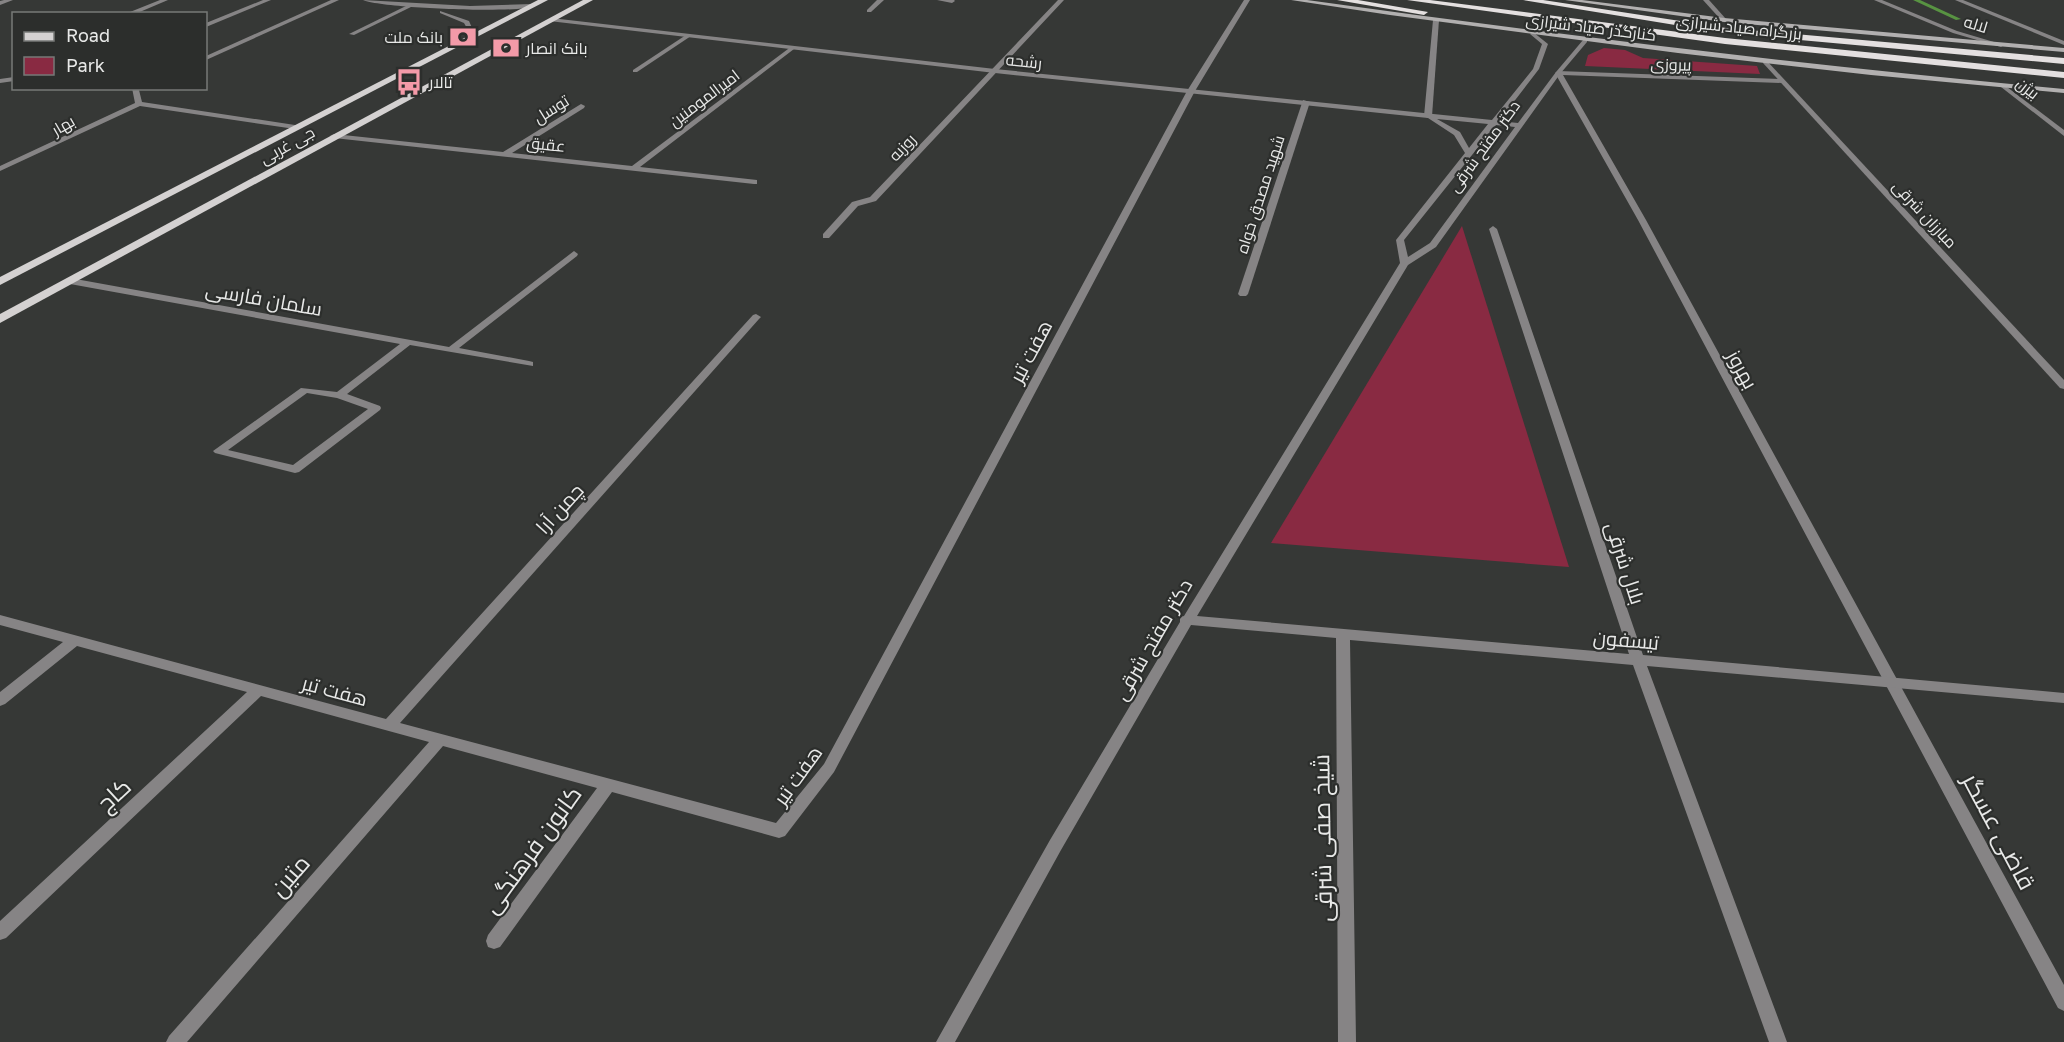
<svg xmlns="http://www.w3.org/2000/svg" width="2064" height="1042" font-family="'Golos Text',Cairo,sans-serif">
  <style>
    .green { fill: #892a42 }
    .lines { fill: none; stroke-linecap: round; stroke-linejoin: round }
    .stream { fill: #589342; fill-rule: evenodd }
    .minor { fill: #868485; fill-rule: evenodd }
    .tertiary { fill: #868485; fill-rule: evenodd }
    .secondary { fill: #b2b0b0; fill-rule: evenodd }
    .primary { fill: #d4d1d1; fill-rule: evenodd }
    .trunk { fill: #e4e0e0; fill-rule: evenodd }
    .labels { text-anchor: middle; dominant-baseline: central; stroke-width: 4.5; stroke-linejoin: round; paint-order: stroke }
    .far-street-label { font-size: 16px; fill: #e8e9e8; stroke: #2c2e2c }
    .far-poi-label { font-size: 16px; fill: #e8e9e8; stroke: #2c2e2c; text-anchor: start }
    .street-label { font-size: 20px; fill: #e8e9e8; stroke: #2c2e2c }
    .near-street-label { font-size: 24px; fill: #e8e9e8; stroke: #2c2e2c }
  </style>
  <rect width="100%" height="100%" fill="#363836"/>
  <g class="green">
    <polygon points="1604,48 1625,50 1643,58 1757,66 1760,74 1585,66 1588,55"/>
    <polygon points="1462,226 1569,567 1271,543"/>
  </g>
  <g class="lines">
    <polygon class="stream" points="1913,0 1920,0 1961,19 1956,20"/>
    <g class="minor">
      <polygon points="4,0 13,0 0,5 0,1"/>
      <polygon points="160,0 168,0 135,14 125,14"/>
      <polygon points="263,0 271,0 206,27 206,23"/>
      <polygon points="331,0 339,0 206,60 206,56"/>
      <polygon points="877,0 884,0 871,12 867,12 867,10"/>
      <polygon points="937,0 954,0 955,1 952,3"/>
      <polygon points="1058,0 1064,0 876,201 858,206 829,238 823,238 823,234 852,202 870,197"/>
      <polygon points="1244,0 1250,0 1195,91 834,772 785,836 779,838 612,792 500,947 494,949 488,947 486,941 488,935 597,788 443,746 187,1042 166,1042 169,1036 429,742 261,696 6,938 0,940 0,921 247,692 77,646 5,704 0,706 0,692 63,642 0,625 0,615 386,719 753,315 756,314 761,317 759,319 400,723 776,823 824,764 1187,91"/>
      <polygon points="1874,0 1882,0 1957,31 2004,45 2001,47 1953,33"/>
      <polygon points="1955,0 1963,0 2064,41 2064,45"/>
      <polygon points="408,5 413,6 354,35 349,34"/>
      <polygon points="1436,18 1439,20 1432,116 1428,118 1424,116 1433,20"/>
      <polygon points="686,35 691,36 637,72 633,72 633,70"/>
      <polygon points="792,46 795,48 794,49 640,167 757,180 757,184 754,184 334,138 330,136 334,134 503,152 581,104 585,106 584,108 512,153 632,166"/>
      <polygon points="1558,71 1782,79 1785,81 1782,83 1563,75 1646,220 2064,985 2064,1011 2058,1008 1638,220 1555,73"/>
      <polygon points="14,77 14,81 0,83 0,79"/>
      <polygon points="2003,84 2064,130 2064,136 2001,87 2000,86"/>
      <polygon points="132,88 140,88 139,90 142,102 295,125 299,127 295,129 140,106 0,171 0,166 135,103"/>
      <polygon points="1303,100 1310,102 1248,294 1246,296 1240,296 1238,294"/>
      <path d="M574,251L578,254L577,256L459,348L529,361L533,362V366L410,345L347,394L380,406L381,408L380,410L299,472L295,473L215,453L213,451L301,388L337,392L400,344L70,284L65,281L70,278L449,347ZM307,393L337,398L368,409L293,465L228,450Z"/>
    </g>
    <g class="tertiary">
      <path d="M363,0L470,6L532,4L535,6C518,14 380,8 363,0Z"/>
      <polygon points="1703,0 1709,0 1726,19 1726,21 1722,21"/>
      <polygon points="440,11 469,21 476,37 472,37 464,23 440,13"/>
      <path d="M551,18L995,69L1492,120L1533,69L1542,44L1530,34L1533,32L1548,44L1539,69L1499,121L1518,123L1556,72L1583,40H1587V42L1560,74L1436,247L1408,265L1197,616L1629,654L1489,229L1493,226L1497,229L1643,655L2064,693V703L1647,666L1787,1042H1769L1633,665L1350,640L1356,1042H1338L1336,638L1191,625L1061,850L955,1042H936L1050,840L1180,622V617L1184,616L1400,263L1396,240L1465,153L1454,135L1428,118L995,73L549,21ZM1437,119L1488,124L1469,148L1460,132ZM1496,125L1515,127L1430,243L1408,257L1404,240Z"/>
      <polygon points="1763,61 1767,61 2064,380 2064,389 2060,388 1763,63"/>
    </g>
    <g class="secondary">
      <path d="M1291,0H1307C1559,35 1811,66 2064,89V93L1871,75L1678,53L1390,15Z"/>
      <polygon points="1565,0 1582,0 1724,18 2064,48 2064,52 1724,22"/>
    </g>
    <g class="primary">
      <polygon points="538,0 548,0 0,285 0,277"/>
      <polygon points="583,0 593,0 0,323 0,314"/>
    </g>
    <g class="trunk">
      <polygon points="1337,0 1358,0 1428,12 1424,15"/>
      <polygon points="1407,0 1430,0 1725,38 2064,72 2064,78 1725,44"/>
      <polygon points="1523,0 1543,0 1726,28 2064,58 2064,64 1724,33"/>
    </g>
  </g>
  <defs>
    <symbol id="bank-bare" viewBox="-9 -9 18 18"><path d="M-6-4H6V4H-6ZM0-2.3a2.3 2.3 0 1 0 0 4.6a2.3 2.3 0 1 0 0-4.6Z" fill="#f39aa8" stroke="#2c2e2c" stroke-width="2.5" paint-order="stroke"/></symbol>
    <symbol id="bus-bare" viewBox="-9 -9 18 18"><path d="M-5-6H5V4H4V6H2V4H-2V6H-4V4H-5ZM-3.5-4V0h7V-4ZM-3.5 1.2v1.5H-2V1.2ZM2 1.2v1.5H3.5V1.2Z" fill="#f39aa8" stroke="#2c2e2c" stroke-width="2.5" paint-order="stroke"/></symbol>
  </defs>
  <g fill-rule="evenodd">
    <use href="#bank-bare" x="444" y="18" width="38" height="38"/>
    <use href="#bank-bare" x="487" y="29" width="38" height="38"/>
    <use href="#bus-bare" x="390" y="63" width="38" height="38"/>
  </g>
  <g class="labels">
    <g class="far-street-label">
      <text transform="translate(1976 24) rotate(17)">لاله</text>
      <text transform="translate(1591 27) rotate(7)">کنارگذر صیاد شیرازی</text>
      <text transform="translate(1739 27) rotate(6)">بزرگراه صیاد شیرازی</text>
      <text transform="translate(1024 61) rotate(6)">رشحه</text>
      <text transform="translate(1671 64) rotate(2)">پیروزی</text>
      <text transform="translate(2028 88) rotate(38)">بیژن</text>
      <text transform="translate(704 98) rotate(-37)">امیرالمومنین</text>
      <text transform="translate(551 109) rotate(-32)">توسل</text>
      <text transform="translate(63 125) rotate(-30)">بهار</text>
      <text transform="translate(546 144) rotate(6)">عقیق</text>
      <text transform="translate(287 145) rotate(-29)">جی غربی</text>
      <text transform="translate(1484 146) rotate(-54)">دکتر مفتح شرقی</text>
      <text transform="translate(902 147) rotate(-46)">روزبه</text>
      <text transform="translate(1260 194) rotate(-72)">شهید مصدق خواه</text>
      <text transform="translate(1925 214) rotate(47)">مبارزان شرقی</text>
    </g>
    <g class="far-poi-label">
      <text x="443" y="37" text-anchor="end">بانک ملت</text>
      <text x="526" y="48">بانک انصار</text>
      <text x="429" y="82">تالار</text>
    </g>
    <g class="street-label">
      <text transform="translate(264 298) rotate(10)">سلمان فارسی</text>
      <text transform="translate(1030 351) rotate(-62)">هفت تیر</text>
      <text transform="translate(1743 369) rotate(61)">بهروز</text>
      <text transform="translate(559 508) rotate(-48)">چمن آرا</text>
      <text transform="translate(1626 563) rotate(72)">بلال شرقی</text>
      <text transform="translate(1152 639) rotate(-60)">دکتر مفتح شرقی</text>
      <text transform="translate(1626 639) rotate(5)">تیسفون</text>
      <text transform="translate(335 690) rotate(15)">هفت تیر</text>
      <text transform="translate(797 775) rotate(-54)">هفت تیر</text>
    </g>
    <g class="near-street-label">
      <text transform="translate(113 794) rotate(-43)">کاج</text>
      <text transform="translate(2000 831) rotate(62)">قاضی عسگر</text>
      <text transform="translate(1321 838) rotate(-91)">شیخ صفی شرقی</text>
      <text transform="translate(531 849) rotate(-54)">کانون فرهنگی</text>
      <text transform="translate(289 875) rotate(-49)">متین</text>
    </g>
  </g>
  <rect x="12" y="12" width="195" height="78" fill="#2c2e2c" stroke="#777977" stroke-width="1.5"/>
  <rect x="24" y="32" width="30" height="9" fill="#d4d1d1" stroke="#777977" stroke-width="1.5"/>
  <text x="66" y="42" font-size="18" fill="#e8e9e8">Road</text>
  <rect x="24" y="57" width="30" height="18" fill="#892a42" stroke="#777977" stroke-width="1.5"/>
  <text x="66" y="72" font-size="18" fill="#e8e9e8">Park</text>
</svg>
